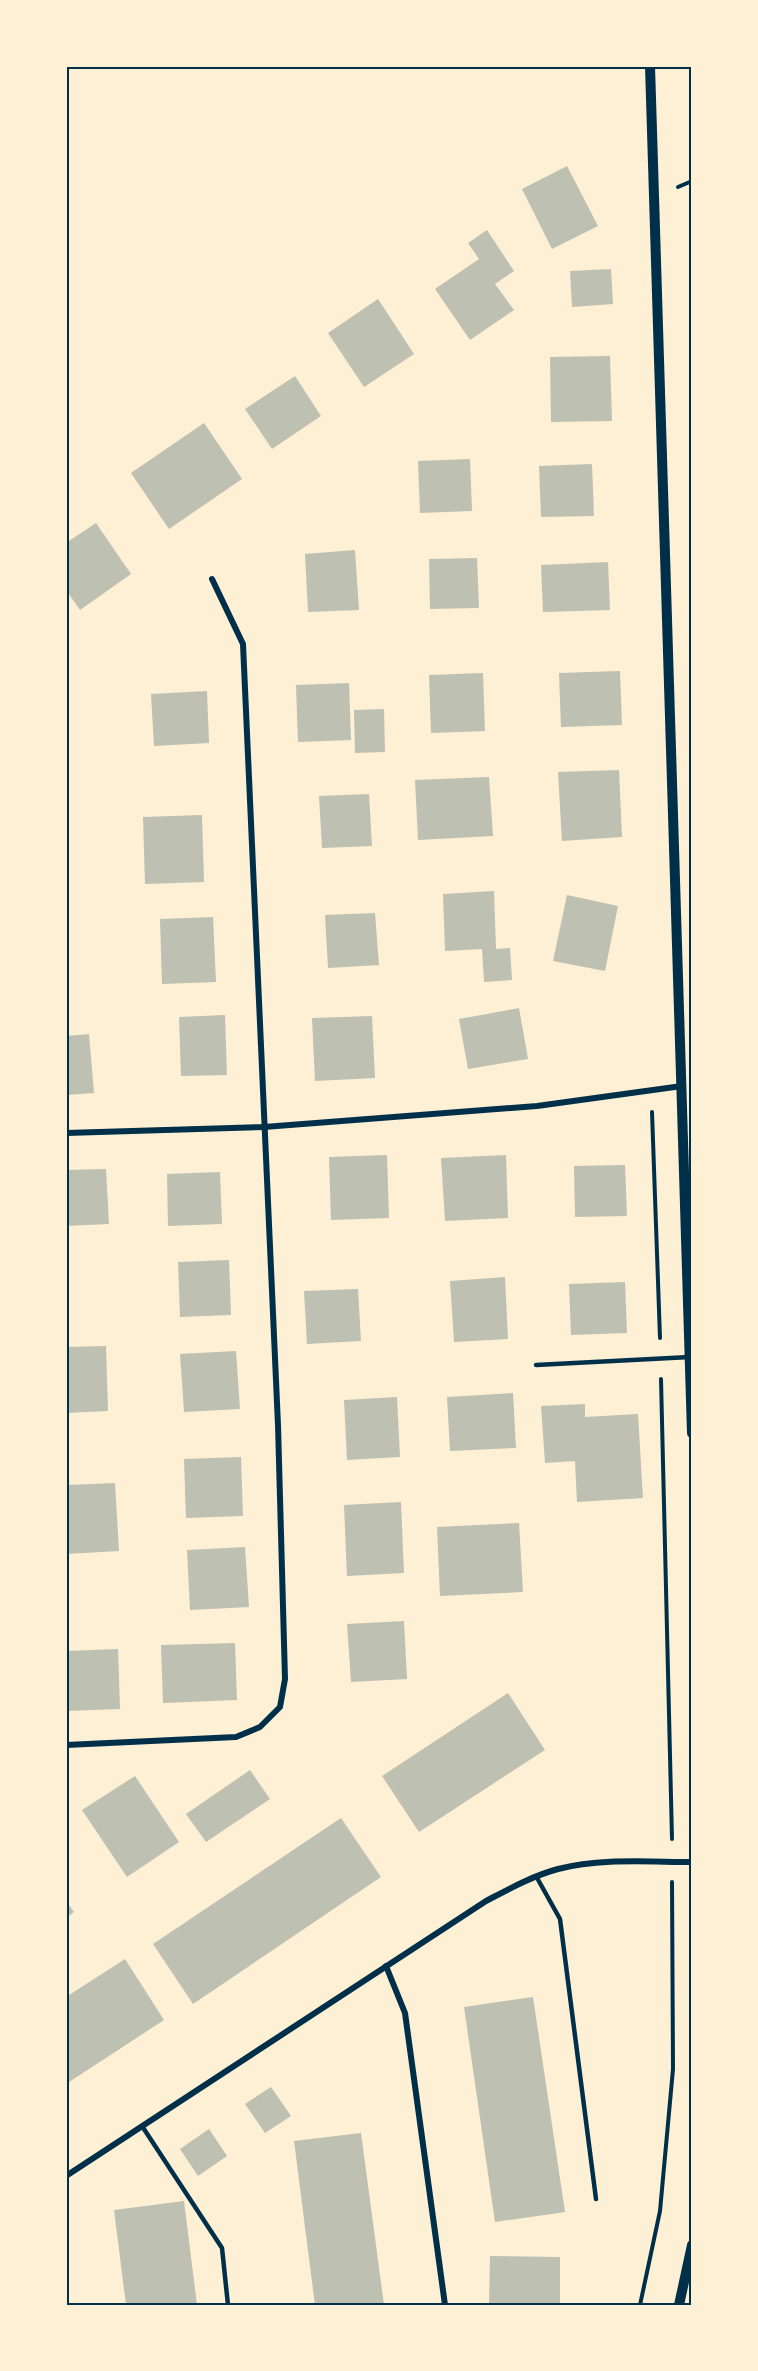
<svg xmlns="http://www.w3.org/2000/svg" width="758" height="2371" font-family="'Nunito Sans',sans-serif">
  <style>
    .building { fill: #bec0b2 }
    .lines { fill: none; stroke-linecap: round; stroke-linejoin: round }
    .path { stroke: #003049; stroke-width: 4 }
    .service { stroke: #003049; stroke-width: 4.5 }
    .minor { stroke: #003049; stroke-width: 6 }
    .tertiary { stroke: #003049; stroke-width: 10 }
    .neatline { fill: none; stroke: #003049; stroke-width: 2 }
  </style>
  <rect width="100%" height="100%" fill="#fdf0d5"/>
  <g class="building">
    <polygon points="567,166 598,226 552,249 522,189"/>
    <polygon points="487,230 514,271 495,284 514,310 470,340 435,289 479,259 468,243"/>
    <polygon points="611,269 613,304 572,307 570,271"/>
    <polygon points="378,299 414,354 364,387 328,333"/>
    <polygon points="610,356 612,421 551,422 550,357"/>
    <polygon points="295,376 321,416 272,449 245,409"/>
    <polygon points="204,423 242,479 169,529 131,473"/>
    <polygon points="470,459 472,511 420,513 418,461"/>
    <polygon points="592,464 594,516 541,517 539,466"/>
    <polygon points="96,523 131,574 80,610 66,590 66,543"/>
    <polygon points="355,550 359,610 308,612 305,554"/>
    <polygon points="477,558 479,608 430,609 429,559"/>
    <polygon points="608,562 610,610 543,612 541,565"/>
    <polygon points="620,671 622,725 561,727 559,673"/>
    <polygon points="483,673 485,731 431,733 429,675"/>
    <polygon points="349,683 351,740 298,742 296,685"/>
    <polygon points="207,691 209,743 154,746 151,694"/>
    <polygon points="384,709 385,752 355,753 354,710"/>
    <polygon points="619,770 622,837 562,841 558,772"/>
    <polygon points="489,777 493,836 418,840 415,780"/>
    <polygon points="369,794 372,846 322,848 319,796"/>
    <polygon points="202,815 204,882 145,884 143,817"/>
    <polygon points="494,891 496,949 510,948 512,980 484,982 482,949 445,951 443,894"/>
    <polygon points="567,895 618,906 605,971 553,961"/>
    <polygon points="375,913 379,965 328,968 325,915"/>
    <polygon points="213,917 216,982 162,984 160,919"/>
    <polygon points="519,1008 528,1059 468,1069 459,1019"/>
    <polygon points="225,1015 227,1075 181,1076 179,1017"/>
    <polygon points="372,1016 375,1078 315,1081 312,1018"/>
    <polygon points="89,1034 94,1093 66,1095 66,1036"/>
    <polygon points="387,1155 389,1218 331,1220 329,1157"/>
    <polygon points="506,1155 508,1218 445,1221 441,1158"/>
    <polygon points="625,1165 627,1216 575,1217 574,1166"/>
    <polygon points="106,1169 109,1224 66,1226 66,1170"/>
    <polygon points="220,1172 222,1224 168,1226 167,1174"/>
    <polygon points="229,1260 231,1315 180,1317 178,1262"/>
    <polygon points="505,1277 508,1339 454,1342 450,1281"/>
    <polygon points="625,1282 627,1333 571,1335 569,1284"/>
    <polygon points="358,1289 361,1341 307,1344 304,1291"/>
    <polygon points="106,1346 108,1411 66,1413 66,1347"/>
    <polygon points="236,1351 240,1409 184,1412 180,1354"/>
    <polygon points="513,1393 516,1448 450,1451 447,1397"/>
    <polygon points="397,1397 400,1457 347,1460 344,1400"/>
    <polygon points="585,1404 585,1417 638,1414 643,1498 577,1502 575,1461 545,1463 541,1406"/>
    <polygon points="241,1457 243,1516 186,1518 184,1459"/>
    <polygon points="115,1483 119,1551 66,1554 66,1485"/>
    <polygon points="401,1502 404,1573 347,1576 344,1505"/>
    <polygon points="519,1523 523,1592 440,1596 437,1527"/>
    <polygon points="245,1547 249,1607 190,1610 187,1550"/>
    <polygon points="404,1621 407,1679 351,1682 347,1624"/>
    <polygon points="235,1643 237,1700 163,1703 161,1645"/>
    <polygon points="118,1649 120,1709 66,1711 66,1651"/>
    <polygon points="508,1693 545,1750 419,1832 382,1776"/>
    <polygon points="250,1770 270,1799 206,1842 186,1814"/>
    <polygon points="135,1776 179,1842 127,1877 82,1810"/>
    <polygon points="341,1818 381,1877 193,2004 153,1944"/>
    <polygon points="66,1901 74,1912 66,1918"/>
    <polygon points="125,1959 164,2020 66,2084 66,1997"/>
    <polygon points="533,1997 565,2212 495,2222 464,2007"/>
    <polygon points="271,2087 291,2116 265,2133 245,2104"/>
    <polygon points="209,2129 227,2156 198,2176 180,2149"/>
    <polygon points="361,2133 384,2305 315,2305 294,2141"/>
    <polygon points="184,2201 197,2305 126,2305 114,2210"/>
    <polygon points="490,2256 560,2257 560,2305 489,2305"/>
  </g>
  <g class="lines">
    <g class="path">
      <polyline points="678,187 692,181"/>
      <polyline points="652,1112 660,1338"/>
      <polyline points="661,1379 672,1839"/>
      <polyline points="640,2305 660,2211 673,2069 672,1882"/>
    </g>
    <g class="service">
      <polyline points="536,1365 690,1357"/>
      <polyline points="536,1876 560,1919 596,2199"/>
      <polyline points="142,2126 222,2248 228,2305"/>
    </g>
    <g class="minor">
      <polyline points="66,1133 264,1127 537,1106 682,1086"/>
      <polyline points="66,1745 236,1737 260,1727 280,1707 285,1679 278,1425 243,644 212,579"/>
      <polyline points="386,1966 405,2013 445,2305"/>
      <path d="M66,2176L486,1901C509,1889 532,1876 558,1869C601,1858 648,1862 692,1862"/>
    </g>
    <g class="tertiary">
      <polyline points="650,66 692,1433"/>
      <polyline points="679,2305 692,2245"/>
    </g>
  </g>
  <rect width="758" height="2371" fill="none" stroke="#fdf0d5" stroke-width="135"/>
  <rect x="68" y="68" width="622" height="2236" class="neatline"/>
</svg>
